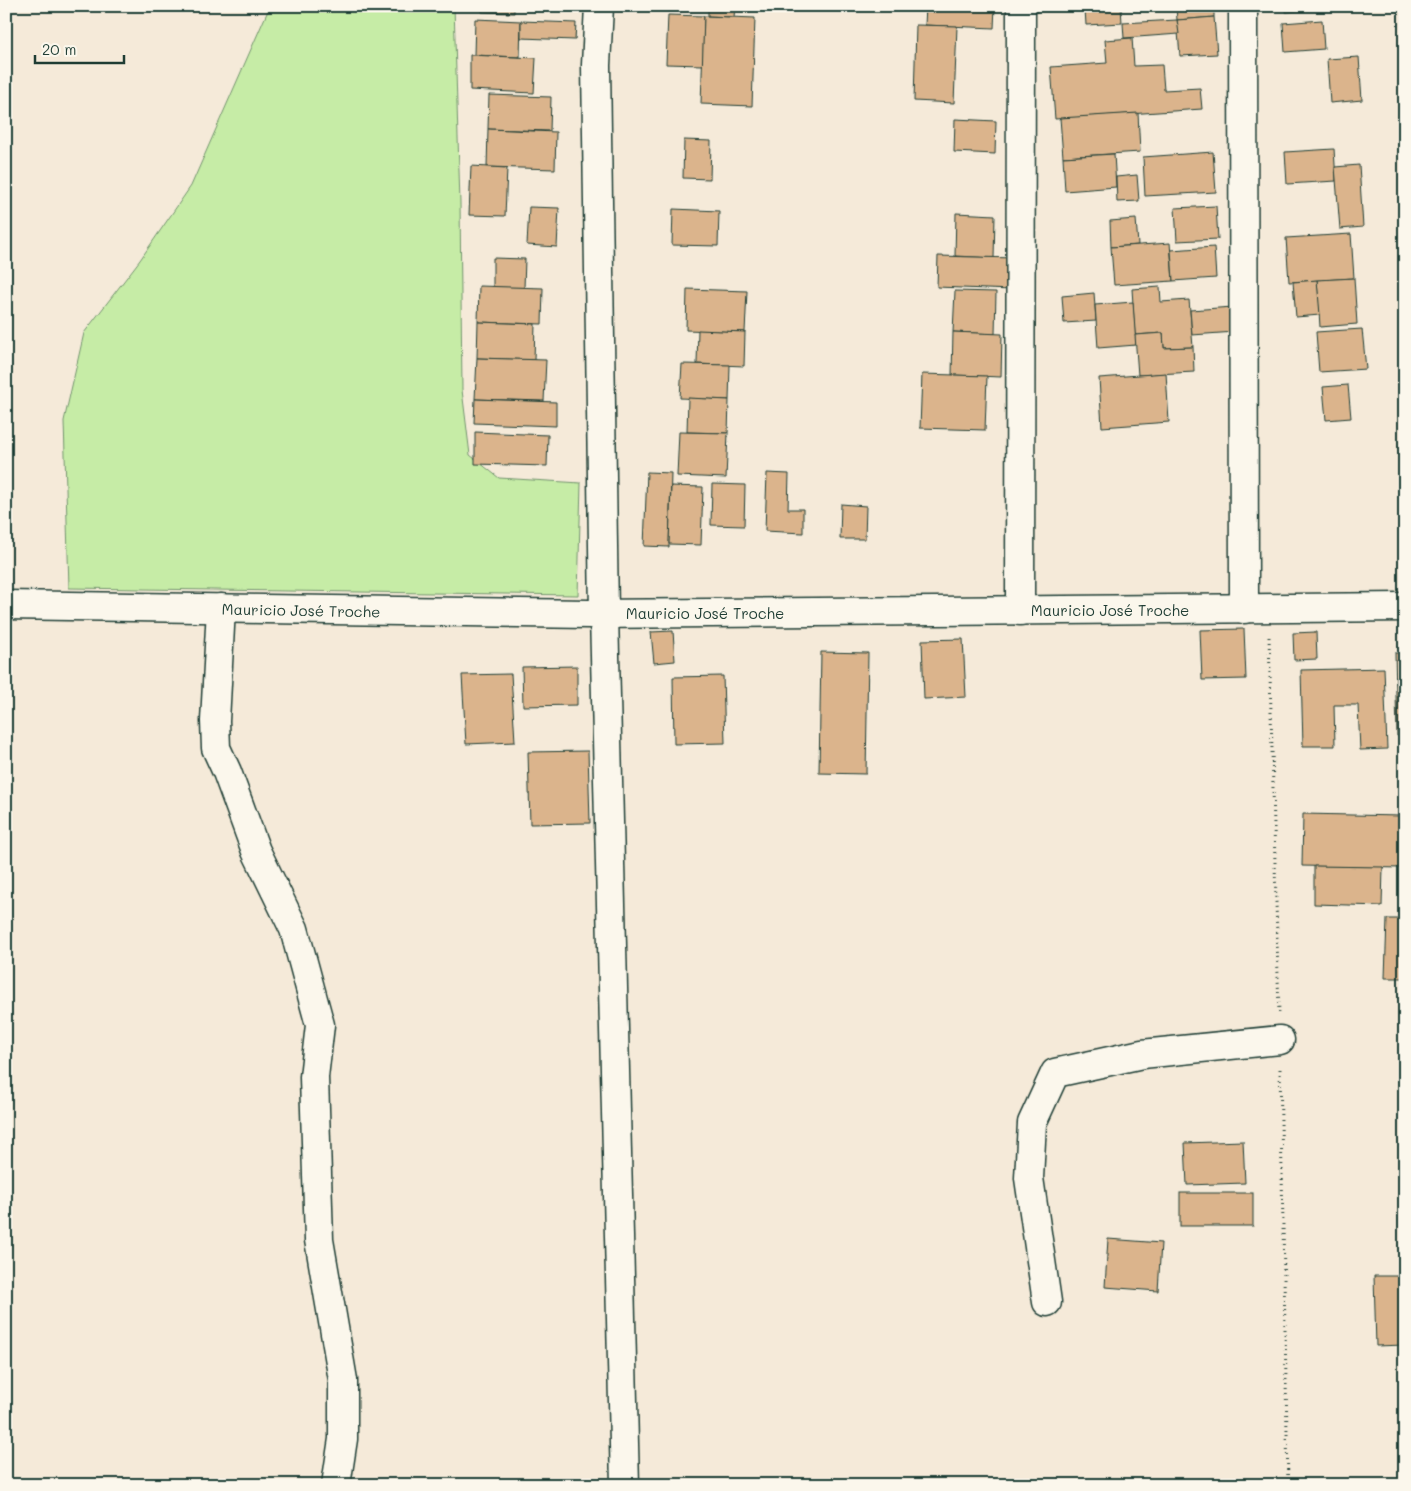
<svg xmlns="http://www.w3.org/2000/svg" width="1411" height="1491" font-family="Mali,sans-serif">
  <style>
    .green { fill: #c6eca6; stroke: #72946d }
    .building { fill: #dbb48c; stroke: #1f3d34 }
    .lines { fill: none; stroke-linecap: round; stroke-linejoin: round }
    .minor-casing { stroke: #1f3d34; stroke-width: 31 }
    .path { stroke: #1f3d34; stroke-width: 3; stroke-dasharray: 1 4; stroke-linecap: butt }
    .minor { stroke: #fbf7ec; stroke-width: 28 }
    .labels { text-anchor: middle; dominant-baseline: central; stroke-width: 4; stroke-linejoin: round; paint-order: stroke }
    .street-label { font-size: 15px; fill: #1f3d34; stroke: #fbf7ec }
  </style>
  <rect width="100%" height="100%" fill="#f5ead9"/>
  <filter id="ink" filterUnits="userSpaceOnUse"><feTurbulence type="fractalNoise" baseFrequency=".02" numOctaves="2"/><feDisplacementMap in="SourceGraphic" scale="10" xChannelSelector="R" yChannelSelector="G"/><feConvolveMatrix kernelMatrix="1 2 1 2 8 2 1 2 1" color-interpolation-filters="sRGB"/></filter>
  <g filter="url(#ink)">
    <polygon class="green" points="270,6 454,6 460,203 462,390 470,455 499,478 581,483 578,595 69,588 64,421 84,333 140,260 191,186"/>
    <g class="building">
      <polygon points="482,6 514,6 514,13 482,12"/>
      <polygon points="708,6 735,6 734,17 708,16"/>
      <polygon points="926,6 995,6 994,28 925,25"/>
      <polygon points="1048,6 1121,6 1121,7 1048,11"/>
      <polygon points="1176,6 1214,6 1214,17 1177,20"/>
      <polygon points="1286,6 1325,6 1326,9 1286,12"/>
      <polygon points="1121,7 1122,23 1086,25 1085,9"/>
      <polygon points="668,15 704,16 703,65 666,64"/>
      <polygon points="704,16 755,18 752,106 701,104"/>
      <polygon points="1214,17 1217,54 1180,56 1177,20"/>
      <polygon points="475,19 521,21 520,57 474,55"/>
      <polygon points="1177,20 1179,34 1124,38 1123,23"/>
      <polygon points="1322,20 1324,49 1285,52 1283,23"/>
      <polygon points="521,21 576,23 575,40 521,38"/>
      <polygon points="916,25 957,26 954,103 914,101"/>
      <polygon points="1132,38 1134,66 1162,65 1164,90 1200,88 1202,109 1055,119 1051,67 1107,63 1105,40"/>
      <polygon points="470,55 536,58 534,93 470,90"/>
      <polygon points="1359,57 1362,100 1330,103 1327,59"/>
      <polygon points="489,95 551,97 550,131 488,129"/>
      <polygon points="1138,113 1140,152 1063,157 1060,118"/>
      <polygon points="955,119 996,121 995,154 954,152"/>
      <polygon points="488,129 556,132 555,169 487,167"/>
      <polygon points="684,140 711,141 710,179 683,178"/>
      <polygon points="1334,149 1336,181 1287,184 1285,152"/>
      <polygon points="1213,152 1216,192 1145,196 1143,157"/>
      <polygon points="1114,154 1116,187 1065,191 1063,157"/>
      <polygon points="1359,165 1363,227 1340,229 1335,167"/>
      <polygon points="471,166 507,168 505,216 469,215"/>
      <polygon points="1137,175 1139,201 1117,202 1116,177"/>
      <polygon points="1216,206 1218,239 1177,241 1175,208"/>
      <polygon points="529,207 559,208 557,247 527,245"/>
      <polygon points="673,209 719,211 718,246 672,245"/>
      <polygon points="956,213 995,215 994,258 955,256"/>
      <polygon points="1136,219 1138,245 1111,247 1110,221"/>
      <polygon points="1351,234 1354,278 1289,282 1286,238"/>
      <polygon points="1170,243 1173,281 1114,285 1111,247"/>
      <polygon points="1214,247 1216,278 1173,281 1171,250"/>
      <polygon points="938,256 1014,258 1012,290 937,287"/>
      <polygon points="493,258 525,259 524,288 493,287"/>
      <polygon points="1354,278 1357,324 1320,327 1317,280"/>
      <polygon points="1317,280 1320,315 1296,317 1293,282"/>
      <polygon points="479,286 543,288 542,324 478,322"/>
      <polygon points="1160,287 1161,302 1189,300 1193,347 1164,348 1163,333 1135,335 1132,289"/>
      <polygon points="687,289 747,291 745,332 686,330"/>
      <polygon points="955,291 996,292 995,334 953,332"/>
      <polygon points="1094,293 1096,321 1064,323 1062,296"/>
      <polygon points="1133,302 1136,345 1098,348 1095,305"/>
      <polygon points="1233,307 1235,332 1192,335 1190,310"/>
      <polygon points="478,322 535,324 534,360 477,358"/>
      <polygon points="1362,329 1366,369 1319,372 1316,332"/>
      <polygon points="698,330 745,332 744,366 697,364"/>
      <polygon points="953,332 1002,334 1001,377 952,375"/>
      <polygon points="1163,333 1164,348 1193,347 1194,372 1138,375 1135,335"/>
      <polygon points="477,358 546,360 544,401 475,399"/>
      <polygon points="682,364 730,365 729,400 680,398"/>
      <polygon points="1166,373 1169,422 1102,427 1099,378"/>
      <polygon points="922,374 987,376 985,430 920,428"/>
      <polygon points="1348,385 1351,418 1326,420 1323,387"/>
      <polygon points="688,398 729,400 728,433 687,432"/>
      <polygon points="475,399 556,402 556,426 474,423"/>
      <polygon points="475,432 548,435 547,466 475,464"/>
      <polygon points="679,432 728,433 726,478 677,476"/>
      <polygon points="647,472 671,473 669,547 644,546"/>
      <polygon points="767,473 789,474 788,509 803,509 803,533 765,531"/>
      <polygon points="712,484 745,485 744,526 711,525"/>
      <polygon points="671,486 703,487 701,545 669,544"/>
      <polygon points="841,504 866,506 865,539 840,539"/>
      <polygon points="1244,629 1246,679 1202,680 1200,630"/>
      <polygon points="673,631 675,661 654,663 651,632"/>
      <polygon points="1316,632 1317,659 1294,660 1293,633"/>
      <polygon points="963,639 966,697 924,699 922,640"/>
      <polygon points="821,652 868,653 866,774 819,773"/>
      <polygon points="1395,653 1405,653 1405,735 1397,736"/>
      <polygon points="577,666 577,705 523,706 522,667"/>
      <polygon points="1384,668 1387,749 1360,750 1358,705 1334,705 1335,746 1303,746 1301,670"/>
      <polygon points="511,674 515,742 466,744 462,675"/>
      <polygon points="723,676 725,743 674,744 673,677"/>
      <polygon points="588,751 590,823 530,824 528,752"/>
      <polygon points="1303,814 1401,816 1401,868 1302,866"/>
      <polygon points="1314,866 1383,867 1382,906 1314,904"/>
      <polygon points="1387,919 1405,919 1405,978 1385,978"/>
      <polygon points="1243,1141 1245,1183 1187,1185 1185,1143"/>
      <rect x="1180" y="1193" width="73" height="33"/>
      <polygon points="1108,1239 1161,1243 1158,1291 1105,1287"/>
      <polygon points="1374,1276 1405,1276 1405,1345 1376,1346"/>
      <polygon points="468,1482 499,1485 468,1485"/>
    </g>
    <g class="lines">
      <defs>
        <g id="minor">
          <polyline points="599,6 596,65 604,614 625,1485"/>
          <polyline points="1243,6 1244,609"/>
          <polyline points="6,605 589,614 1405,607"/>
          <polyline points="221,608 215,721 216,748 227,772 256,851 294,929 320,1025 314,1077 319,1240 343,1380 343,1439 336,1485"/>
          <polyline points="1020,611 1021,6"/>
          <polyline points="1047,1302 1029,1178 1032,1123 1055,1073 1142,1054 1280,1040"/>
        </g>
      </defs>
      <use href="#minor" class="minor-casing"/>
      <g class="path">
        <polyline points="1269,637 1279,1013"/>
        <polyline points="1280,1069 1288,1485"/>
      </g>
      <use href="#minor" class="minor"/>
    </g>
  </g>
  <g class="labels">
    <g class="street-label">
      <text transform="translate(301 610) rotate(1)">Mauricio José Troche</text>
      <text x="1110" y="610">Mauricio José Troche</text>
      <text x="705" y="613">Mauricio José Troche</text>
    </g>
  </g>
  <rect width="1411" height="1491" fill="none" stroke="#fbf7ec" stroke-width="25"/>
  <rect x="12" y="12" width="1386" height="1466" fill="none" stroke="#1f3d34" stroke-width="2" filter="url(#ink)"/>
  <path d="M35 55v8h89v-8" fill="none" stroke="#1f3d34" stroke-width="2.5"/>
  <text x="42" y="55" font-size="15" fill="#1f3d34" stroke="#fbf7ec" stroke-width="4" paint-order="stroke">20 m</text>
</svg>
